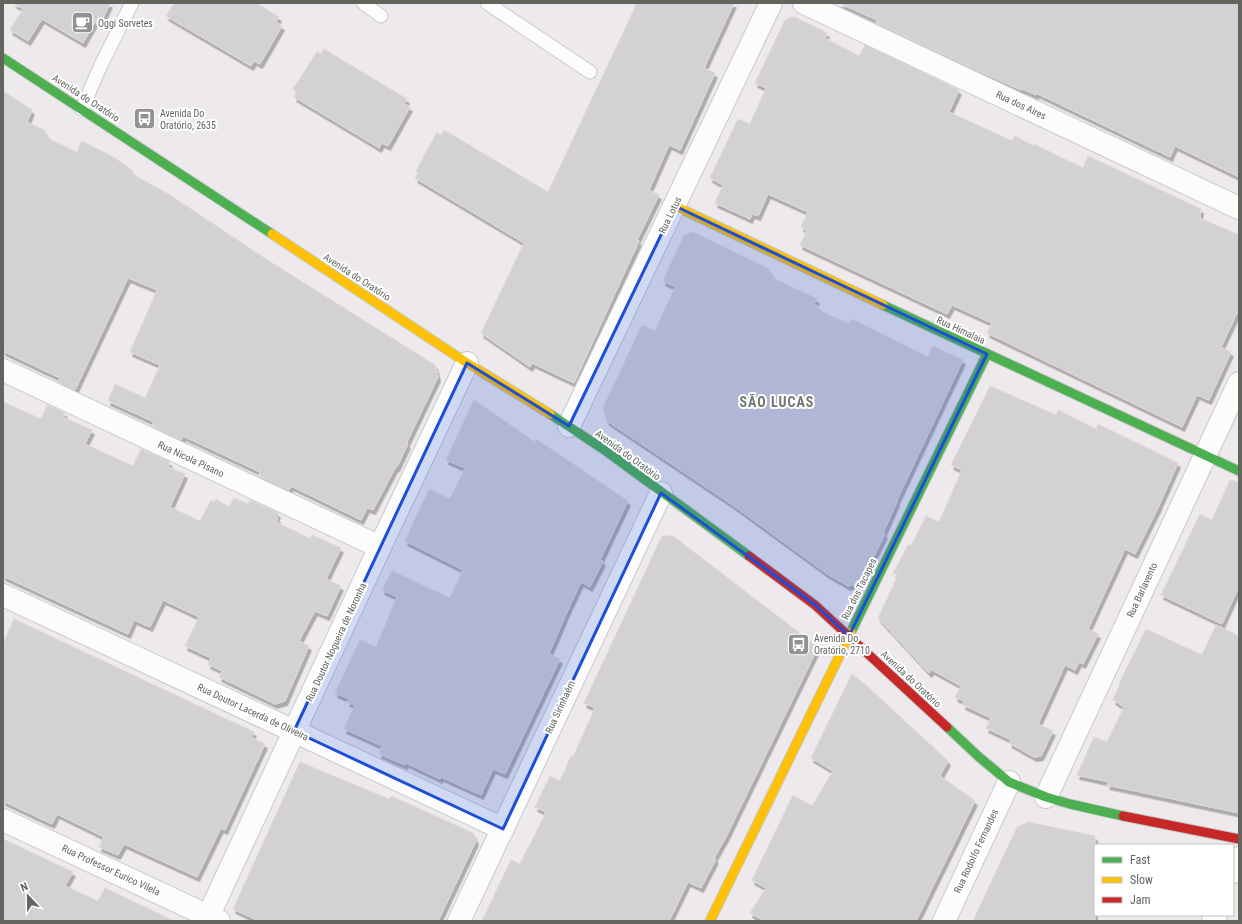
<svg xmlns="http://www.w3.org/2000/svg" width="1242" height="924" font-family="'Roboto Condensed',sans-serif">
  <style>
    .building { fill: #d4d1d5; stroke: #dcd8dc; filter: url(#shadow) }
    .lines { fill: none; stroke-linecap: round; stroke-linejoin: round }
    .lane-casing { stroke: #cac8ca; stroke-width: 15 }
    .street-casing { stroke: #cac8ca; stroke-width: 24 }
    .fast-casing { stroke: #c8c8c7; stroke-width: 11 }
    .slow-casing { stroke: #c8c8c7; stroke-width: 11 }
    .jam-casing { stroke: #c8c8c7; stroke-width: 11 }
    .lane { stroke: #fcfcfc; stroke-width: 13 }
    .street { stroke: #fcfcfc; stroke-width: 22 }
    .fast { stroke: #4caf50; stroke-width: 9 }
    .slow { stroke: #ffc107; stroke-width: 9 }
    .jam { stroke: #c62828; stroke-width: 9 }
    .marked { fill: #1d4ed8; fill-opacity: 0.2; stroke: #1d4ed8; stroke-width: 3; stroke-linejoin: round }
    .labels { text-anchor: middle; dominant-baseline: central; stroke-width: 4; stroke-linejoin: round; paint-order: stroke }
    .poi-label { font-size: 10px; fill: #61655e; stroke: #fff; text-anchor: start }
    .street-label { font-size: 10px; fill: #61655e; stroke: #fff }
    .district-label { font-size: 14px; font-weight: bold; letter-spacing: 1px; fill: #73776f; stroke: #fff }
  </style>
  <defs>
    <filter id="shadow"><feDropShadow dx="2.5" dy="4.5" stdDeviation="0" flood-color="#0004"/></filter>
  </defs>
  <rect width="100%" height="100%" fill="#ede9ed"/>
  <g class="building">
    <polygon points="13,3 110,3 100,25 95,22 83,43 42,19 28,41 10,30 23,9"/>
    <polygon points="174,3 256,3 279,17 276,22 282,26 260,64 254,61 251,66 166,16"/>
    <polygon points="637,3 734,3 704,68 715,73 680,150 669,145 649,190 659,195 637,240 639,241 574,383 532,363 530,367 481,333 524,243 415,178 418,173 416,171 437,132 441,135 444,130 548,192"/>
    <polygon points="839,3 1239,3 1239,177 1175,146 1170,157 1036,93 1036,95 1022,89 1021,90 970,67 876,23 877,20"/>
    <polygon points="792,17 795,17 827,33 825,38 859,56 865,45 959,90 949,112 1012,141 1015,136 1034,146 1034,144 1083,168 1088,156 1201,209 1200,218 1239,235 1239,309 1221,347 1231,352 1209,400 1197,395 1182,427 987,333 992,323 952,305 947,314 800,245 807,230 801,227 808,212 768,194 758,216 752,214 750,219 715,203 723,185 710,178 738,119 750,124 766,88 755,83 785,20"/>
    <polygon points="324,49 407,99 404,104 410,107 388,146 382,143 379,148 294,97 297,91 293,89 317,52 321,54"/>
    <polygon points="3,91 32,110 27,122 44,130 49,139 77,152 82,141 115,158 133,171 132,174 170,195 269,261 435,365 438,377 406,444 408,444 397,467 395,468 373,510 367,508 361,520 291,486 289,490 259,476 260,472 183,436 181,440 152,426 154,422 108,401 115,384 145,398 160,365 130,352 157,290 128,278 75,390 58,382 60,378 3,351"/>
    <polygon points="693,232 769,269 773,278 817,299 814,304 818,306 816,309 849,324 852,319 928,357 933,346 963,360 897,500 897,502 883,533 885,534 861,583 848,586 827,574 731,504 607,421 603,408 642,325 655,331 675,287 663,281 684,235"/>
    <polygon points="990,386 1056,415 1058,410 1096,429 1098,424 1178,463 1157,510 1135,554 1125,549 1088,629 1098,634 1083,664 1079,662 1075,670 1065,665 1038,724 1053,731 1041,756 1034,757 1009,743 1011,740 986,728 991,718 963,705 964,701 955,697 961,686 932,670 929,673 878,618 899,573 893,574 908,545 911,546 926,516 939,522 962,470 951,465"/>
    <polygon points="474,400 535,442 536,439 628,501 600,560 603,561 590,587 581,582 566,614 549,654 560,659 505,774 493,769 481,795 441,777 440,779 406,763 405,765 379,754 382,746 344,729 355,705 347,702 349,699 335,693 360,640 376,647 397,597 382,590 392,571 450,598 463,570 405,541 429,489 450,499 465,468 446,460"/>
    <polygon points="3,402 41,419 47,405 65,413 63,417 92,430 85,444 133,466 141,449 170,462 168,467 185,474 170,507 200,521 211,500 214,502 216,499 229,507 234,498 248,504 250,500 278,513 276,517 278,518 276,522 311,539 312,535 341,548 326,579 341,586 327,616 315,611 299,641 309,646 285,701 275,704 219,677 222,671 208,664 211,658 185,646 199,617 163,600 150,627 134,620 128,634 3,576"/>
    <polygon points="1230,480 1239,483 1239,586 1222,624 1161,595 1200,514 1212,520"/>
    <polygon points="662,536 673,536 818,647 726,837 714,858 716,859 701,888 688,882 669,921 482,921 511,860 520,864 528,847 529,847 546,812 535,807 550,776 560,781 571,756 573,757 595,708 584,703"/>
    <polygon points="14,619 254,732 251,737 265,744 225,830 221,828 197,877 124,844 118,855 99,847 104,837 57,814 52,824 3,801 3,644"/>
    <polygon points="1216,625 1239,636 1239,813 1107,785 1109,782 1077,775 1094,737 1107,742 1124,707 1113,700 1120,684 1119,684 1146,629 1202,655"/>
    <polygon points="852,674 867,686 948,761 940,776 975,801 916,921 764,921 750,913 766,888 752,880 793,795 812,806 833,771 811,758"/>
    <polygon points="300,762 389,799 391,796 473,833 476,841 438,921 259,921 233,909"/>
    <polygon points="1028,822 1095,836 1095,921 973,921 1017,827"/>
    <polygon points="3,839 73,872 65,886 98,901 105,888 174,921 3,921"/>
  </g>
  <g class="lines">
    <defs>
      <g id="lane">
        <polyline points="363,3 381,16"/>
        <polyline points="487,3 590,72"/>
        <polyline points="82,109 100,67 132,3"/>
      </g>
      <g id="street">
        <polyline points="804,3 1239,208"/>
        <polyline points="3,370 380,547"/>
        <polyline points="569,426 771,3"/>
        <polyline points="3,595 503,829"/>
        <polyline points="1046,797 1239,383"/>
        <polyline points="3,820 219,921"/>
        <polyline points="1233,872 1239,858"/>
        <polyline points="206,921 380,547 467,363"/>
        <polyline points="459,921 661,493"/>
        <polyline points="944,921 1009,782"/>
        <polyline points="1213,921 1216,915"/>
      </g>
      <g id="fast">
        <polyline points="3,58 272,234"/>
        <polyline points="883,305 1239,471"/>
        <polyline points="550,414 606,451 749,556"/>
        <polyline points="851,632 987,354"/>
        <polyline points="947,727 979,757 1009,782 1046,797 1070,804 1123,816"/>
      </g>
      <g id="slow">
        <polyline points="675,206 883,305"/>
        <polyline points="272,234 467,363 550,414"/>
        <polyline points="710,921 851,632"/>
      </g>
      <g id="jam">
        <polyline points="749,556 815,605 947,727"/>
        <polyline points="1123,816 1239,839"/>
      </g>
    </defs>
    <use href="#lane" class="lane-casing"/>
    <use href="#street" class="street-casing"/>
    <use href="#fast" class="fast-casing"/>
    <use href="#slow" class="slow-casing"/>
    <use href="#jam" class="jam-casing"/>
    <use href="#lane" class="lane"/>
    <use href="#street" class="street"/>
    <use href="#fast" class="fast"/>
    <use href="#slow" class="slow"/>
    <use href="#jam" class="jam"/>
  </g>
  <path class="marked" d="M675,206L987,354L849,636L815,605L661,493L503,829L294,731L467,363L569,426Z"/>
  <defs>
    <symbol id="cafe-square" viewBox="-11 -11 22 22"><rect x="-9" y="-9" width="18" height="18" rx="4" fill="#929390" stroke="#fff"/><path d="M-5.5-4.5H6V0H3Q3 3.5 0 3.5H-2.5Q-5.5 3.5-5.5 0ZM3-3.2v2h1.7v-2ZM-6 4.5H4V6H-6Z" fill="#fff"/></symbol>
    <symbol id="bus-square" viewBox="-11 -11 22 22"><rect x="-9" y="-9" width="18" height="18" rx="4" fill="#929390" stroke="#fff"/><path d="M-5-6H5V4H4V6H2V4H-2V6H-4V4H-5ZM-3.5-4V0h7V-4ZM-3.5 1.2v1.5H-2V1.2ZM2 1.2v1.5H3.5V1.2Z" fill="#fff"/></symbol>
  </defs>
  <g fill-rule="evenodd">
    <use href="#cafe-square" x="70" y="10" width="25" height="25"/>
    <use href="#bus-square" x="132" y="106" width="25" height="25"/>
    <use href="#bus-square" x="786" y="632" width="25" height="25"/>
  </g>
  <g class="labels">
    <g class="poi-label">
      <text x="98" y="23">Oggi Sorvetes</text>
      <text x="160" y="113">Avenida Do<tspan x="160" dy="12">Oratório, 2635</tspan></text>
      <text x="814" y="638">Avenida Do<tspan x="814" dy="12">Oratório, 2710</tspan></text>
    </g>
    <g class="street-label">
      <text transform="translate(86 98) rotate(33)">Avenida do Oratório</text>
      <text transform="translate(1021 105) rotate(25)">Rua dos Aires</text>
      <text transform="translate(670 215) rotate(-64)">Rua Lotus</text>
      <text transform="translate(357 277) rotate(33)">Avenida do Oratório</text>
      <text transform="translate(961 330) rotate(25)">Rua Himalaia</text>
      <text transform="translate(628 455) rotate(36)">Avenida do Oratório</text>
      <text transform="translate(191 459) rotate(25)">Rua Nicola Pisano</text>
      <text transform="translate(859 589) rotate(-64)">Rua dos Tacapes</text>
      <text transform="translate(1142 590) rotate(-65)">Rua Barlavento</text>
      <text transform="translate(336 642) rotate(-65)">Rua Doutor Nogueira de Noronha</text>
      <text transform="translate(911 679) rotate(43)">Avenida do Oratório</text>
      <text transform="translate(560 707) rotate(-65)">Rua Sirinhaém</text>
      <text transform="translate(253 712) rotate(25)">Rua Doutor Lacerda de Oliveira</text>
      <text transform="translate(976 851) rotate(-65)">Rua Rodolfo Fernandes</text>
      <text transform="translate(111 870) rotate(25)">Rua Professor Eurico Vilela</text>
    </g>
    <g class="district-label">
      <text x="777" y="402">SÃO LUCAS</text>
    </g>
  </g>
  <rect width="1242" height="924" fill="none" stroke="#61655e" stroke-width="8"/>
  <rect x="1094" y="844" width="140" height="72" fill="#ffffff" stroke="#c0c1bf"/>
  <rect x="1102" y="857" width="20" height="6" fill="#4caf50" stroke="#c0c1bf"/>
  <text x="1130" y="864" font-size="12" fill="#61655e">Fast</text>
  <rect x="1102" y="877" width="20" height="6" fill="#ffc107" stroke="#c0c1bf"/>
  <text x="1130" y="884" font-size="12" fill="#61655e">Slow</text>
  <rect x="1102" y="897" width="20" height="6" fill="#c62828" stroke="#c0c1bf"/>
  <text x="1130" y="904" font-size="12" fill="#61655e">Jam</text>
  <g transform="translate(28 896) rotate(338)" stroke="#ffffff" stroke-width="3" paint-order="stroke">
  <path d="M0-3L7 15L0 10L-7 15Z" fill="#61655e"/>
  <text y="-6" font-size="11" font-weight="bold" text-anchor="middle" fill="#61655e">N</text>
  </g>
</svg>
